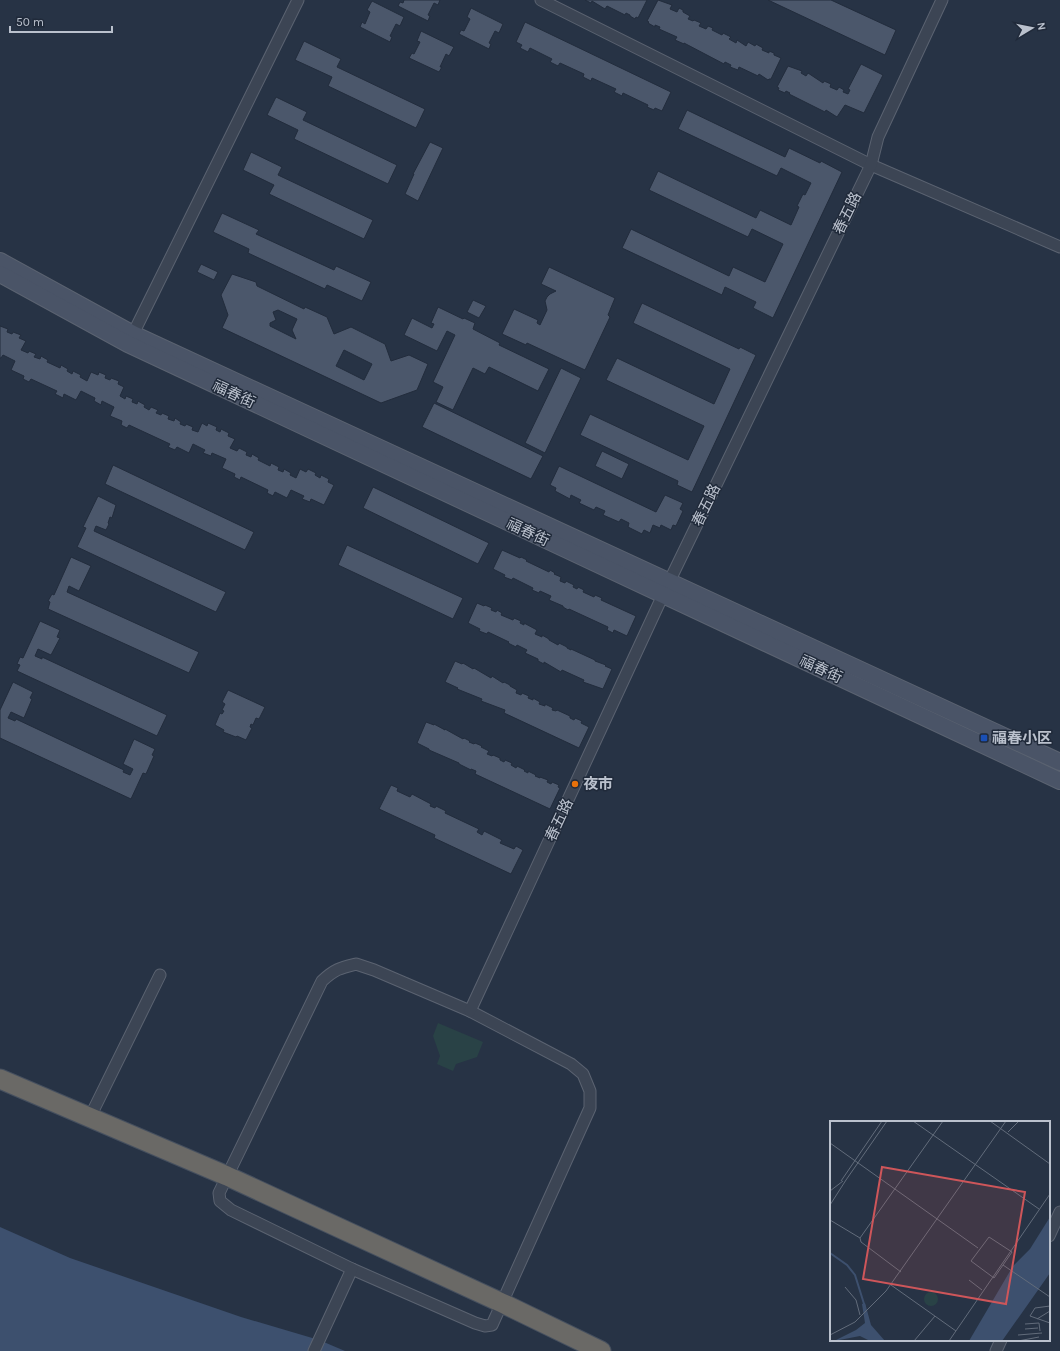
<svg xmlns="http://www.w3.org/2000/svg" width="1060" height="1351" font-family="Karla,'Noto Sans KR',sans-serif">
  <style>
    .green { fill: #294246 }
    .water { fill: #3d506e }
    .building { fill: #4b576b; stroke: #222c3c; fill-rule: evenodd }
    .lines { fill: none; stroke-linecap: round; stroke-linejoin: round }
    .minor-casing { stroke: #5b6371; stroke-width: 13 }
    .secondary-casing { stroke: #5b6371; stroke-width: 18 }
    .trunk-casing { stroke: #46505f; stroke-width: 21 }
    .minor { stroke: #3c4554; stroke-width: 11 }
    .secondary { stroke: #4a5467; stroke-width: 16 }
    .trunk { stroke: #6a6966; stroke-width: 19 }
    .transit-dot { fill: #1a4fb4; stroke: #202a3a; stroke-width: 1.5 }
    .food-dot { fill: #e8710a; stroke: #202a3a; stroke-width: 1.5 }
    .labels { text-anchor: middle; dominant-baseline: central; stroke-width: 3; stroke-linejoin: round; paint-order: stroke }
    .street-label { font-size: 15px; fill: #bac1cd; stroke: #202a3a }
    .poi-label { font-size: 15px; font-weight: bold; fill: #bac1cd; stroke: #202a3a; text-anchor: start }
    .inset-river { fill: none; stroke: #3d506e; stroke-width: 2 }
    .inset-road { fill: none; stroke: #626c7b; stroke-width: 1 }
    .view { fill: #ce565a; fill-opacity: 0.15; stroke: #ce565a; stroke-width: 2 }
    .inset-edge { fill: none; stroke: #bac1cd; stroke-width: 2 }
  </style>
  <rect width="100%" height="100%" fill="#273345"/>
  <polygon class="green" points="438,1023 483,1042 477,1057 456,1064 453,1071 437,1064 440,1056 433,1036"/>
  <polygon class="water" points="0,1227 70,1258 241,1317 319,1340 345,1351 0,1351"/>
  <g class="building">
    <polygon points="404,0 440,0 438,5 434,3 428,15 430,16 428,21 398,6 400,2 403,3"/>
    <polygon points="585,0 647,0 638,18 636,17 635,19 630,16 630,15 626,13 625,15 607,6 605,9 592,1 591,3"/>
    <polygon points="658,0 672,5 670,9 677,12 679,8 683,10 683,12 690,16 688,19 693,21 694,20 701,23 699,26 706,29 708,26 713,28 712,30 722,35 723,33 731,37 729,39 736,43 737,40 746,46 748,42 755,46 756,44 763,48 762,50 769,53 769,51 774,53 774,55 781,58 771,79 769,79 768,80 759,74 758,76 739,67 738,70 730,67 731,65 725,62 724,64 684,43 684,44 675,40 677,37 659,29 660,27 655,25 655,27 648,23 649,22 647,21"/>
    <polygon points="768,0 831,0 896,30 885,55"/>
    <polygon points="372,1 404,17 400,26 396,24 390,36 392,37 390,42 360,27 362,22 365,24 370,12 367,10"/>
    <polygon points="471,8 503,24 499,33 495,31 489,43 491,44 489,49 459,34 461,30 464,31 470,19 467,17"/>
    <polygon points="525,22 671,92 662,111 655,108 654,110 647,107 648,105 623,93 622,96 614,92 616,89 592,78 591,81 583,77 584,74 560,63 558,66 550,62 552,59 530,48 528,52 520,48 522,45 516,42"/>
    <polygon points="421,31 454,47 449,56 446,54 440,67 442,67 439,72 409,58 412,53 414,54 420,42 417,41"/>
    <polygon points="304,41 341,59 337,67 425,109 416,128 328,86 332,77 295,60"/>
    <polygon points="861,64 883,75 864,113 845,105 837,117 826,110 825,112 789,94 790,93 786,91 785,93 778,90 779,88 777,87 788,66 802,71 801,73 806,76 808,73 823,83 824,81 831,84 830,87 837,90 839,87 844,90 843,92 848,94 850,90 848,89"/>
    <polygon points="276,97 307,112 303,120 397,165 388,184 294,139 298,130 267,115"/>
    <polygon points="687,110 785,157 789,148 820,163 821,161 842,172 773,318 753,308 756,302 725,287 722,295 622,248 631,229 729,276 733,267 765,282 783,244 752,229 748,237 649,190 658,171 756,218 760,210 791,225 799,207 797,206 803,194 805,195 811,183 781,168 777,176 678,129"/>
    <polygon points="430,142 443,148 418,201 405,194 414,174 413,174"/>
    <polygon points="251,152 282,167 278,175 373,220 364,239 269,194 274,185 243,170"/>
    <polygon points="222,213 259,230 256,234 334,270 336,266 371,282 362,301 327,285 325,289 248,253 249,249 213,232"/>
    <polygon points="201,264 218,272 214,280 197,272"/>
    <polygon points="549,267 615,298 608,315 610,317 585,370 527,343 526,345 502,334 514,309 538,320 537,323 540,325 547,310 545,301 547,297 550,294 556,291 541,284"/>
    <path d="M232,274L256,282L257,286L304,309L305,307L327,317L334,334L351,327L385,344L391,361L409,355L428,364L417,390L381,403L222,328L228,315L221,295ZM278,310L297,319L292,330L296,339L270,326V323L276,320L273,312ZM344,350L372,364L364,380L336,366Z"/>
    <polygon points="473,300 486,306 479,318 467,312"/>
    <polygon points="642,303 739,349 740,347 756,355 692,492 677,485 678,481 580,435 590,414 688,460 704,426 606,380 617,358 714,404 730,369 633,323"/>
    <polygon points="438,307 463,319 464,318 475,323 473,329 500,343 499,345 549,369 538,391 489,367 485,374 473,368 453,410 436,402 443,387 433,382 455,335 447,331 437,351 404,335 412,318 432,328 434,324 431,323"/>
    <polygon points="0,326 8,329 7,332 12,334 13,332 21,335 19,338 26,341 21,350 28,353 29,351 36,354 34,357 40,359 41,356 48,360 47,362 60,368 61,365 68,369 67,371 72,374 73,371 81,375 80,377 87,381 91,372 98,375 99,372 106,375 105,378 110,380 111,378 119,381 118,384 124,387 120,396 125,399 126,396 133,399 132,402 137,404 138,401 145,405 144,407 149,410 151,407 158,410 156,413 161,415 162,413 169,416 168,419 174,421 175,418 181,422 180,424 185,426 186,424 193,427 192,430 198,432 202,423 207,426 208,423 217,427 216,430 220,432 221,429 229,433 228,436 235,439 230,448 237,451 239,448 247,452 246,455 251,457 252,454 259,458 258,460 270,466 271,463 279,467 278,470 283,472 284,469 291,473 290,475 296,478 300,469 306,472 308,469 316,473 315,475 320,478 321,475 329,479 328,482 334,485 324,505 311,499 310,502 302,499 304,496 291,490 287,498 275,492 273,496 267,493 268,490 241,477 240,480 234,477 235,474 222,468 226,459 212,453 211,456 203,453 205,450 193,444 189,453 177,447 175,450 168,447 170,444 129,425 127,428 121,425 122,421 110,416 114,407 102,401 101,405 94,401 95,398 81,391 76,400 64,394 63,398 55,394 57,391 31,379 29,382 23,379 24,376 11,370 15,361 3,355 1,358 0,358"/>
    <polygon points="561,368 581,378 545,453 525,443"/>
    <polygon points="434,403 543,456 531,479 422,427"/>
    <polygon points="602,451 629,464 622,479 595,466"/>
    <polygon points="113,465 254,532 245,550 105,484"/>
    <polygon points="559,466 656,512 665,495 683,503 680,509 683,511 676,526 673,525 671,530 661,525 660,528 653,525 650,533 644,530 642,534 628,527 629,523 621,519 619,522 603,515 605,511 596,507 594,510 579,503 581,500 571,495 570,499 555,491 556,488 550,485"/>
    <polygon points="373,487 489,543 478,564 363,508"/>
    <polygon points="98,496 116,505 112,518 110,517 108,523 109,524 106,530 96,526 94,531 226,592 216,612 77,547 86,528 83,527"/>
    <polygon points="347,545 463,598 453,619 338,565"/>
    <polygon points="502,550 520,558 521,557 527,560 526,561 549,572 550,570 555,573 554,574 561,577 560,581 565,583 566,581 574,585 573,587 577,589 578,587 584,590 583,592 594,597 595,595 602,598 601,600 636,616 627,636 614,630 613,633 607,630 608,627 569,609 568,610 563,607 563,606 549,600 551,596 540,591 539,593 532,590 533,588 513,578 512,580 504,577 505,575 493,569"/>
    <polygon points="71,557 91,566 79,591 69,586 67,592 199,652 189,673 48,609 50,602 48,601 52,594 54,595"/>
    <polygon points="477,603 484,606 485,605 492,608 491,610 496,612 497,610 502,613 501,615 513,620 514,618 521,621 520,623 524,625 524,623 537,630 535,634 542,637 542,635 549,639 549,640 558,645 559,643 567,647 567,648 571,650 571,649 595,660 595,661 606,665 605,666 612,669 603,689 583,682 584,680 562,670 561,672 544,662 544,664 538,661 538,659 525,653 527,650 517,645 516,647 508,643 509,642 488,632 487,634 479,631 480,629 468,623"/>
    <polygon points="40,621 60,630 57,637 60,638 51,655 38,649 35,656 42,659 42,657 167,715 157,736 17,671 20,665 17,664 20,657 23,658"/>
    <polygon points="455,661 462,664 463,663 473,669 474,668 491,678 492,676 503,683 504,682 510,685 510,686 517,690 516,693 521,695 522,693 529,696 528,698 533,700 533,698 540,702 539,704 545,706 545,704 553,708 552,710 556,711 557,710 570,716 570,718 574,720 575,718 582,721 581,723 589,727 579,748 504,713 505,710 481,701 482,699 457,689 458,688 445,682"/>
    <polygon points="13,682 33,692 30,698 32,699 24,718 11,712 8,718 15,721 16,719 124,770 123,772 130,775 133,769 123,764 134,739 155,749 152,755 154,756 146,774 143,773 131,799 0,738 0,710"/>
    <polygon points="228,690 265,707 259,719 256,718 253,725 251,724 250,727 252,728 246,740 237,736 236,737 223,732 224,730 215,725 220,713 222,714 224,711 222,710 225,704 222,702"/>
    <polygon points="426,722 434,725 434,724 445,730 445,729 463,739 464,738 470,741 469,742 474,744 475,743 482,746 481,747 489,751 487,754 492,756 493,755 500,758 500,760 504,762 505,760 512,763 511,765 516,768 517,766 525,770 524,771 528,773 528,771 536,775 535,776 540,778 540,777 548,780 547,782 551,784 552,782 559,785 558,787 560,788 550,809 475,774 476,771 471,769 471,770 459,764 459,763 429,750 429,749 417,743"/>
    <polygon points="391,785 398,788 397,791 410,797 412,794 431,804 430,806 435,808 436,806 446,811 445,813 479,829 477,832 482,835 484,831 502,840 500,843 514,849 516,846 523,850 511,874 434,838 435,835 379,809"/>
  </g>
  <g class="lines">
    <defs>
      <g id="minor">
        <polyline points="541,0 871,165 1060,247"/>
        <polyline points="130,340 298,0"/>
        <path d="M356,964L374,970L470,1011L571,1064L583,1074L590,1091V1108L492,1325L485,1326L475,1323L352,1269L231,1210L220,1201L219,1193L322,981C335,969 340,968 356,964Z"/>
        <polyline points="470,1011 669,582 871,165 878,137 942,0"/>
        <polyline points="90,1117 160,975"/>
        <polyline points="1049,1236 1060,1212"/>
        <polyline points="314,1351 352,1269"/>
        <polyline points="996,1351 1001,1340"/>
      </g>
      <g id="secondary">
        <polyline points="0,261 133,334 1060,762"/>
        <polyline points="0,274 128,344 1060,781"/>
      </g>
      <polyline id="trunk" points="0,1079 227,1176 502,1303 601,1351"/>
    </defs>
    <use href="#minor" class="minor-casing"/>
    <use href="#secondary" class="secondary-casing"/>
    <use href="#trunk" class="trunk-casing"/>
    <use href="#minor" class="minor"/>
    <use href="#secondary" class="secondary"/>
    <use href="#trunk" class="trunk"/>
  </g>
  <rect class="transit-dot" x="980" y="734" width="8" height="8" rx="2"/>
  <circle class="food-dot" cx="575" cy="784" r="4"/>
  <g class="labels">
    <g class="street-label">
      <text transform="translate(847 213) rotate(-64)">春五路</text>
      <text transform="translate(234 394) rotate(25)">福春街</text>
      <text transform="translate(706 505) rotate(-64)">春五路</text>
      <text transform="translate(528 532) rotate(25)">福春街</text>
      <text transform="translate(821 669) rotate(25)">福春街</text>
      <text transform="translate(559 820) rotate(-65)">春五路</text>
    </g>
    <g class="poi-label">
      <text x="992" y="738">福春小区</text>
      <text x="583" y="784">夜市</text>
    </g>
  </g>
  <g transform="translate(830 1121)">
    <rect width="220" height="220" fill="#273345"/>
    <path d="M94 178a7 7 0 1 1 14 0a7 7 0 1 1-14 0Z" fill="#294246"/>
    <path d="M220,96V152L172,220H139L183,145L200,128ZM35,182L41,204L55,220H40L30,215L4,220L26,209L35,202L32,183Z" fill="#3d506e"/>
    <path class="inset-river" d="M0,132L17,144L25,154L35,186"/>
    <path class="inset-road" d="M83,0L209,88M160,0L220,43M178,11L189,0M0,22L148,127M16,59L57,0M11,60L52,0M0,70L13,60M0,84L16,59M0,99L30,117M159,116L182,131L164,157L141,140ZM173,144L220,176M71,151L31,121L30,117L113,0M139,159L152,169M61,164L126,210M15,166L26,179L30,194M220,185L205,187L200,195L220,202M207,198L220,190M195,203L209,202L210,210M195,208L208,207M0,214L25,201L56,170L176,0M188,214L212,212M84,220L105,195M119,220L220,73M188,220L209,216"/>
    <path class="view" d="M52,46L195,71L176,183L33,158Z"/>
    <rect width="220" height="220" class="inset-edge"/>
  </g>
  <g transform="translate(1032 28) rotate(80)" stroke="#202a3a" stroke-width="3" paint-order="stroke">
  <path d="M0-3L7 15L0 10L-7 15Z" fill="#bac1cd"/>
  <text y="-6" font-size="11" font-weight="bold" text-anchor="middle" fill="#bac1cd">N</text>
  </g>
  <path d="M10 26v6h102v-6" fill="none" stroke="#bac1cd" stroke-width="2"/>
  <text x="16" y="26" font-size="12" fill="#bac1cd" stroke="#202a3a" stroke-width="3" paint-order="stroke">50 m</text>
</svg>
